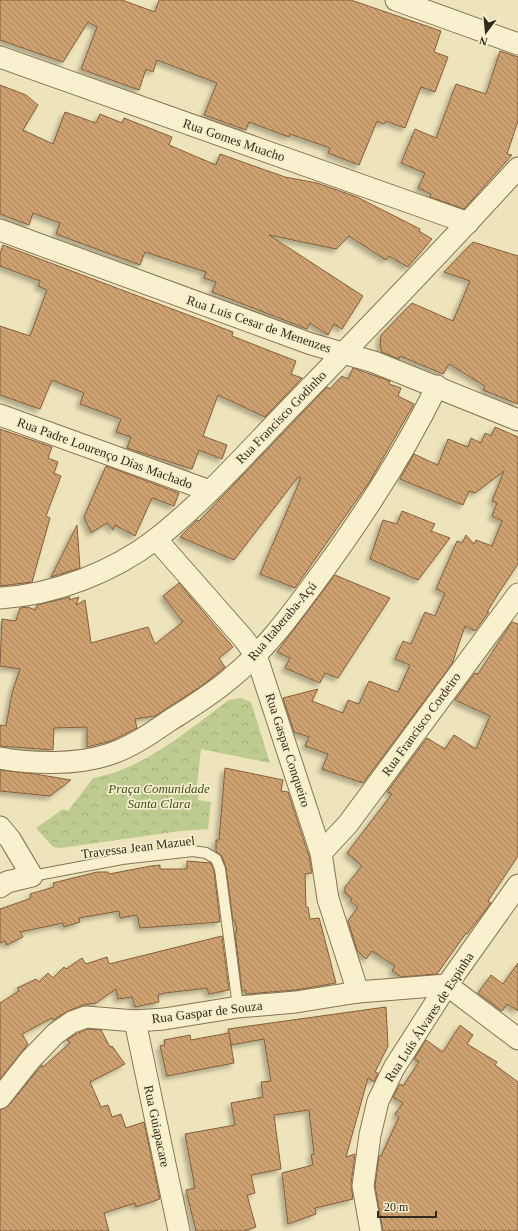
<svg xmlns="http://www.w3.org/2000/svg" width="518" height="1231" font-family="Georgia,serif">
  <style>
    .park { fill: url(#park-crowns) }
    .building { fill: url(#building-back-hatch); stroke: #84603b; filter: url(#shadow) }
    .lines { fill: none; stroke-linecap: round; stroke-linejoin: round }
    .service-casing { stroke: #857455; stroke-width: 12 }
    .minor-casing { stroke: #857455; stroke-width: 23 }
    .service { stroke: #f9f1ce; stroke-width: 10 }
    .minor { stroke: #f9f1ce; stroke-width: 21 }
    .labels { text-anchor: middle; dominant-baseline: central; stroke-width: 3.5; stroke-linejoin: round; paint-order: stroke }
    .street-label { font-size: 13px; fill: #34291a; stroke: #f5eecb }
    .park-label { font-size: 13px; font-style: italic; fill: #3f5021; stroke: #f5eecb }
  </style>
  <defs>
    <pattern id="park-crowns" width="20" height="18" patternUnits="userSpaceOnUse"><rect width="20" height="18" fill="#bdcb90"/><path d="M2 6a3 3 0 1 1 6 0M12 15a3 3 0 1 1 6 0" fill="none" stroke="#a3ae7c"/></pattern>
    <pattern id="building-back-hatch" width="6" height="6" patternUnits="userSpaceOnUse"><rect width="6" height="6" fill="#cda170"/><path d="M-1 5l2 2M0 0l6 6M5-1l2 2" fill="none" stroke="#a7835b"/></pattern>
    <filter id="shadow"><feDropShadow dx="-3.5" dy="3.5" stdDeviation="2" flood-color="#0004"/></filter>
  </defs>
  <rect width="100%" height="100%" fill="#eee4bb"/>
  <path class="park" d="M241,698L251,702L270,763L201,749L197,786L200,787L198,800L211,802L208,829L181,831L60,848L53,847L36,828L63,809L68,811L93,778C144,769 188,730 229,700Z"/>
  <g class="building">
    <polygon points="0,0 122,0 155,12 159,0 351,0 441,31 434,52 448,57 435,92 421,87 405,128 386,121 384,124 377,121 359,165 328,153 330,148 290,134 289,137 249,122 246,130 204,115 217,83 157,60 153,72 146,69 139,90 81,69 97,27 88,22 63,62 0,40"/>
    <polygon points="500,51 518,57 518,121 507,154 512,155 464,209 430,197 431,194 418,188 425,173 401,163 415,129 436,138 456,84 486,94"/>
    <polygon points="0,85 26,95 38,105 23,130 53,144 65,112 96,123 100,114 122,123 124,118 172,137 169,145 216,165 220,154 285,177 317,183 357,197 420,229 419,231 432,239 408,267 389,256 386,260 349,236 336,249 269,235 363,296 342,329 334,324 328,335 310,323 307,329 212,292 216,282 204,278 206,272 145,252 140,265 56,234 60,223 33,213 29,225 0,214"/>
    <polygon points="473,242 518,256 518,404 483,390 485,386 449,364 443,374 400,356 399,359 382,352 380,346 381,335 412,303 453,321 470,281 444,272"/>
    <polygon points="3,245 233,332 232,336 296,361 291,374 302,378 265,417 218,395 203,436 227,445 222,459 199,450 192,469 127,448 131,437 116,432 121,419 80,404 84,393 52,380 40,409 0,395 0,326 30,336 47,290 38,286 40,281 0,266 0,254"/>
    <polygon points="353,368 390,381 389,384 401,388 398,396 414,404 370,481 295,588 260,574 301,478 298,477 234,560 180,537 197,520 199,521 327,387 330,389 342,376 348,379"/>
    <polygon points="495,427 518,437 518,564 498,594 487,612 489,612 475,631 465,626 452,664 363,783 322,769 328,754 305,746 309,737 294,732 283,698 318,689 312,701 343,713 348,700 359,704 369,681 398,692 410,665 395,659 403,641 411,644 425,612 435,616 445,593 436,589 457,541 462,543 466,535 474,544 476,540 492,546 502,521 492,516 497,503 492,501 504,471 475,493 469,491 463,505 400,479 414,454 438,465 448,439 468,447 471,438 481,443 485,433 491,436"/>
    <polygon points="0,429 52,447 48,458 58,462 54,473 61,476 46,516 50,518 32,582 0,586"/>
    <polygon points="106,466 179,493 174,506 152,498 135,536 115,525 113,530 107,523 91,533 84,517"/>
    <polygon points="402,511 435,524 431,531 450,538 418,580 370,559 383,520 397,524"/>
    <polygon points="77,525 80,568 51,577"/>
    <polygon points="335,575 390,598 338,678 325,673 320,683 285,668 290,658 277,652"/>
    <polygon points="179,583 233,647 219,658 225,667 203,685 155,716 135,719 137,728 111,741 87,747 87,727 54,728 53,750 0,746 0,725 6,726 12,693 20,669 0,666 2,619 16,621 20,608 28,607 35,610 37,605 70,597 69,600 79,597 76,605 85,600 91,643 148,627 155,644 183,622 163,596"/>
    <polygon points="512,622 518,624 518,856 488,901 491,903 467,934 466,933 437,974 401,977 392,971 395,966 372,951 366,959 357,950 348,921 358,907 350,901 352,899 345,893 345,887 362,866 347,853 392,794 387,792 427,738 445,749 454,735 476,749 490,716 455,700 475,673 478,674"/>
    <polygon points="225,768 283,780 281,791 288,792 309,856 312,873 305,874 306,907 308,907 310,919 319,918 320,921 336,983 295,990 246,994 245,990 242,991 235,932 237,932 235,921 233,921 226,868 222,856 216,851 216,840 219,840"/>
    <polygon points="0,770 35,774 71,780 50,796 0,791"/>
    <polygon points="187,861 211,863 214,871 220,922 140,928 137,915 120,918 119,911 79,918 80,922 64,927 63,923 20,932 23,937 7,945 5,941 0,943 0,909 29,899 31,898 30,894 54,887 53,883 97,872 108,872 109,874 151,866 160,865 160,869 187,869"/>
    <polygon points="222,936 229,990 209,994 207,988 165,993 158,995 159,1002 135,1007 132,997 118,999 116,989 96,1003 83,1005 68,1011 53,1020 52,1018 22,1034 28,1044 0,1079 0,1003 19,991 17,988 36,979 39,982 48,973 53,978 64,967 66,969 82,958 86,964 107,957 109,964"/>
    <polygon points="518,963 518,1011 507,1004 502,1011 478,993 491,975 503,984"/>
    <polygon points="386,1007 388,1046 375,1072 378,1073 374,1082 368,1078 346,1157 355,1154 351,1184 353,1199 315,1208 316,1214 288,1224 282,1173 313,1165 311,1155 314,1154 309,1110 274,1115 281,1169 251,1175 255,1193 247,1195 256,1227 244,1231 196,1231 186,1190 195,1188 185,1134 235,1125 231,1103 263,1097 261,1082 271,1081 264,1039 231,1045 228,1029"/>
    <polygon points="460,1025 473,1035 467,1044 497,1062 495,1065 518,1082 518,1231 383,1231 375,1186 379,1156 381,1156 399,1117 395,1114 403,1103 393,1097 400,1084 403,1086 419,1062 414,1059 426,1040 443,1052"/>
    <polygon points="88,1029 101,1030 110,1047 112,1046 125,1064 90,1082 101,1107 108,1105 112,1117 121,1114 126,1128 144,1122 160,1199 136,1207 135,1203 104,1213 109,1231 0,1231 0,1110 9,1105 42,1065 43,1067 70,1043 67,1040 78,1033"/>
    <polygon points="229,1033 234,1063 167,1076 160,1046 165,1045 164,1040 190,1035 191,1040"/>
  </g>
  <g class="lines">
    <defs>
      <polyline id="service" points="32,876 122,859 193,851 206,853 216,859 220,869 238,1007"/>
      <g id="minor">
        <polyline points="396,0 518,44"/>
        <polyline points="0,57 468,223"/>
        <polyline points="0,230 311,344 374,362 518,420"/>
        <polyline points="0,415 210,491"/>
        <polyline points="156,539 243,638 256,655 321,853 328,899 358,992"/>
        <path d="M0,598C54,595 113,572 156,539C207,499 250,449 294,404C370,326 445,248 518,168"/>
        <path d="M0,758C32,764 76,765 107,755C130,748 150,734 169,721C191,707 213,694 232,677C265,650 290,616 315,582C361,520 403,456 437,386"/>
        <polyline points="0,827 10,839 32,876 7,882 0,887"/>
        <polyline points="321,853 348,824 518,594"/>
        <polyline points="447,985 518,1039"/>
        <polyline points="135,1021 179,1231"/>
        <polyline points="0,1098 30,1060 55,1034 72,1022 86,1017 135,1021 164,1019 238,1007 296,1002 358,992 447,985"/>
        <polyline points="371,1231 363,1186 370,1135 378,1101 394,1068 447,985 518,885"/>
      </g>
    </defs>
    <use href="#service" class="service-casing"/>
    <use href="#minor" class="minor-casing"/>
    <use href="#service" class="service"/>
    <use href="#minor" class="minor"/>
  </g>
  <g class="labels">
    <g class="street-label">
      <text transform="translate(234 140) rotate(19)">Rua Gomes Muacho</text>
      <text transform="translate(259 324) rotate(19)">Rua Luis Cesar de Menenzes</text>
      <text transform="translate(281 417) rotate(-46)">Rua Francisco Godinho</text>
      <text transform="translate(105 453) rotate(20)">Rua Padre Lourenço Dias Machado</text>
      <text transform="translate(282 621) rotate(-50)">Rua Itaberaba-Açú</text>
      <text transform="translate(421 724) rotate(-54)">Rua Francisco Cordeiro</text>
      <text transform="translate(288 750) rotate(72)">Rua Gaspar Conqueiro</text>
      <text transform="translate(138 847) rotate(-7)">Travessa Jean Mazuel</text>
      <text transform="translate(207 1012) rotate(-7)">Rua Gaspar de Souza</text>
      <text transform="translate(429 1017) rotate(-57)">Rua Luís Álvares de Espinha</text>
      <text transform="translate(157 1126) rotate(78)">Rua Guiapacare</text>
    </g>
    <g class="park-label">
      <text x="159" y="788">Praça Comunidade<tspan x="159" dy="15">Santa Clara</tspan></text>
    </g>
  </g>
  <g transform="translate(486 32) rotate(196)" stroke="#f5eecb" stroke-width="3" paint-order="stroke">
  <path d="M0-3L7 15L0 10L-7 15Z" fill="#34291a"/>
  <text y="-6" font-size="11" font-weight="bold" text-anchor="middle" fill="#34291a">N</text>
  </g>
  <path d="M378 1211v6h58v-6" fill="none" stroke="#34291a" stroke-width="2"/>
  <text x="384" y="1211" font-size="12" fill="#34291a" stroke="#f5eecb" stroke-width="3" paint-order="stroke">20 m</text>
</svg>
